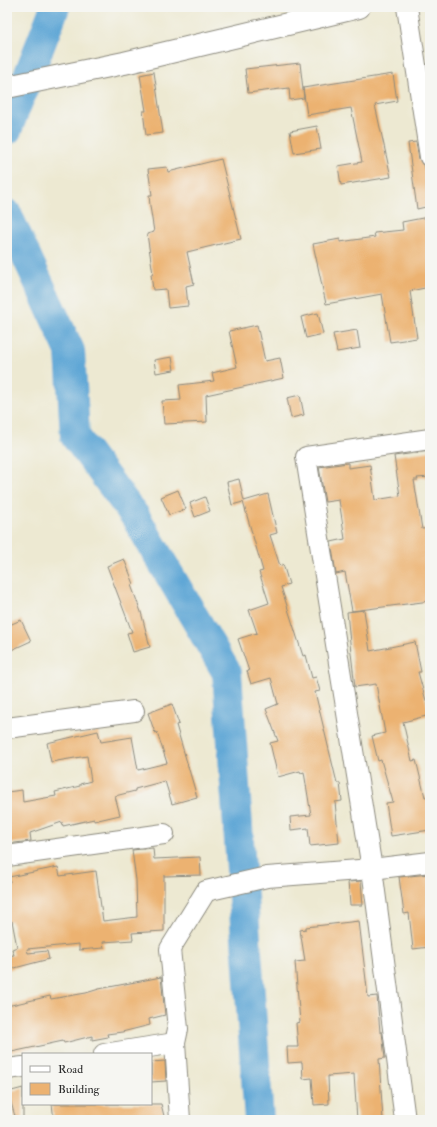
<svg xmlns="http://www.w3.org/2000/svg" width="437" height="1127" font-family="'IM FELL Double Pica',serif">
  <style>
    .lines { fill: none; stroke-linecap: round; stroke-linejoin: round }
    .river { stroke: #60a7d6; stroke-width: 30 }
    .building { fill: #ecb271 }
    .minor-casing { stroke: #8c8a7e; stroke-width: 22 }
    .secondary-casing { stroke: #8c8a7e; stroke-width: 24 }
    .minor { stroke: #fff; stroke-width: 20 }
    .secondary { stroke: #fff; stroke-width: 22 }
  </style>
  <rect width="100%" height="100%" fill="#f6f6f2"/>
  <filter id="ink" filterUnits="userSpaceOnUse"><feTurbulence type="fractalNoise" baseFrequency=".025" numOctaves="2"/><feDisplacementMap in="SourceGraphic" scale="8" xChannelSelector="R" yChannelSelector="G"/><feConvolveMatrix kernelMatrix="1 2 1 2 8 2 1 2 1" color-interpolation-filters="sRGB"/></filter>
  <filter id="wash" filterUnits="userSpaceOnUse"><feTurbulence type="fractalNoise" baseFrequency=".012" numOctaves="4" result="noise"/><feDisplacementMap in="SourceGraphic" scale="16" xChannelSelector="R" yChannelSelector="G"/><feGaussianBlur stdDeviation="0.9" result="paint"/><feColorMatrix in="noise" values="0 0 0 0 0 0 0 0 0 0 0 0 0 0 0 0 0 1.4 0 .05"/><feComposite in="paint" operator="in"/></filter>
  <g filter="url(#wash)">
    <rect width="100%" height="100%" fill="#ede9d2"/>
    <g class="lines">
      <g class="river">
        <polyline points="7,130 55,7"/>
        <polyline points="7,214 70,351 75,436 135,516 227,673 259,1120"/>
      </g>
    </g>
    <g id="blocks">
      <g class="building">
        <polygon points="300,63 304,98 290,100 289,88 248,93 245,69"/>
        <polygon points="154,72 163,133 146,135 143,111 146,111 140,75"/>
        <polygon points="393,74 397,101 375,105 391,177 341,185 338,166 362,162 351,108 307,115 303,88"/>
        <polygon points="317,126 321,149 294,153 290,131"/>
        <polygon points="416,142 419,159 425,167 428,190 430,189 430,206 417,209 408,143"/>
        <polygon points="221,159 241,239 187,252 194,284 186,286 188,306 168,308 166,289 153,290 151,274 153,274 147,234 154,232 150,206 149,195 152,195 148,169 167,167 168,172"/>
        <polygon points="428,217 430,233 430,287 410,291 417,338 390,342 382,294 326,304 313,244 340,239 340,242 375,237 374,233 403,230 402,222"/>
        <polygon points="318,313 323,334 306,338 301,317"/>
        <polygon points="257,325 265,361 280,358 284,378 206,395 207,422 164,424 162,401 181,400 179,385 214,381 212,373 237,367 229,331"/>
        <polygon points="357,330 360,348 337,352 333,334"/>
        <polygon points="172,357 174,370 156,373 154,360"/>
        <polygon points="300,395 304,415 291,418 287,398"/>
        <polygon points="430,451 430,477 417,478 418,480 414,480 422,529 429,528 430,601 352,611 345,572 336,574 331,542 345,539 339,500 325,502 319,467 348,463 348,468 370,465 375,500 400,496 394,456"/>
        <polygon points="239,479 244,501 268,494 277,533 270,535 280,566 283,564 289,584 281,587 303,656 306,655 312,678 316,677 320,691 315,692 337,783 340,783 342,801 335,802 339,843 310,846 308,828 291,830 290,817 311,815 304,772 301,773 300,771 278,777 270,743 278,741 266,709 278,704 271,678 251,684 247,671 249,671 238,639 257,633 249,610 269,603 259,572 263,571 243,502 232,505 227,482"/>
        <polygon points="178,490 186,509 169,515 161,497"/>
        <polygon points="205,497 210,511 195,517 190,503"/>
        <polygon points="124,559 134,584 131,585 141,612 150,647 133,652 127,633 132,632 107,566"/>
        <polygon points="364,610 370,651 415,642 421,672 418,672 430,715 403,722 412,761 416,760 425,797 430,796 430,830 391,836 386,803 393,802 381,760 378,761 372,736 385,733 376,684 355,687 351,653 347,612"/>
        <polygon points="21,620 31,641 7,652 7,626"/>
        <polygon points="172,704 179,724 176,725 197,797 172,804 165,781 135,789 135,791 115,796 120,815 94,821 94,819 63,826 62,822 30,833 31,841 7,844 7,792 22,790 23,802 56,796 55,792 80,786 80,784 91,781 87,756 51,762 47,743 98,731 101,742 132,737 138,770 167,763 157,732 155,733 148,713"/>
        <polygon points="153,848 154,859 200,857 201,875 164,876 164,931 132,933 133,940 103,942 104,948 79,950 79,944 27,949 28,953 47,951 49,959 7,970 7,956 14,955 12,949 17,947 12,921 7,922 7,882 10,882 9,877 58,867 60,876 96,871 103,921 137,917 136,880 132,850"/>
        <polygon points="430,874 430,947 413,949 409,913 404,914 399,877"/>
        <polygon points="361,881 363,905 350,905 348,882"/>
        <polygon points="359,921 368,997 377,996 380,1032 382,1032 385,1058 379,1059 383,1120 357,1120 354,1074 328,1076 329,1104 314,1105 312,1078 303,1079 302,1062 288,1063 287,1047 298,1047 296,1023 300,1022 295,962 305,961 300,930 306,929 306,927"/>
        <polygon points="161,977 165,1015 149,1019 150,1025 122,1032 107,1034 108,1037 92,1040 92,1036 64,1043 63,1041 7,1053 7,1006 50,996 51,999 86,993 99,989"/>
        <polygon points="165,1061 166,1081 151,1082 151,1062"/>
        <polygon points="23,1088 23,1120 16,1120 8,1092"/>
        <polygon points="52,1104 161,1104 165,1120 54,1120"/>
      </g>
    </g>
  </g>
  <g filter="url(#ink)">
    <use href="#blocks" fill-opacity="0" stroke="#8c8a7e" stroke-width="1"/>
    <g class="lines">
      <defs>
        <g id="minor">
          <polyline points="407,7 430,157"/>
          <polyline points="7,728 134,711"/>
          <polyline points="7,856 164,834"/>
          <polyline points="104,1054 175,1043"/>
          <polyline points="7,1069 23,1067"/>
          <polyline points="180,1120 175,1043 178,1029 170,949 206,891 267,877 372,869 430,862"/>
          <polyline points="405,1120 372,869 306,457 430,439"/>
        </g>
        <polyline id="secondary" points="7,87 124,63 359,7"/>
      </defs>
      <use href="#minor" class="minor-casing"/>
      <use href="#secondary" class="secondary-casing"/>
      <use href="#minor" class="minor"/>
      <use href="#secondary" class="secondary"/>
    </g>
  </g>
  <rect width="437" height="1127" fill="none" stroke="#f6f6f2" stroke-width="24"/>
  <rect x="22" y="1053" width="130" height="52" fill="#f6f6f2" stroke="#a5a5a2"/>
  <rect x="30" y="1066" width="20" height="6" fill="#ffffff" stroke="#a5a5a2"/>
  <text x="58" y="1073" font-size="12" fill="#2b2b2b">Road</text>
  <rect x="30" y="1083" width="20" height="12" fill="#ecb271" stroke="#a5a5a2"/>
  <text x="58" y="1093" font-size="12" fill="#2b2b2b">Building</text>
</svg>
